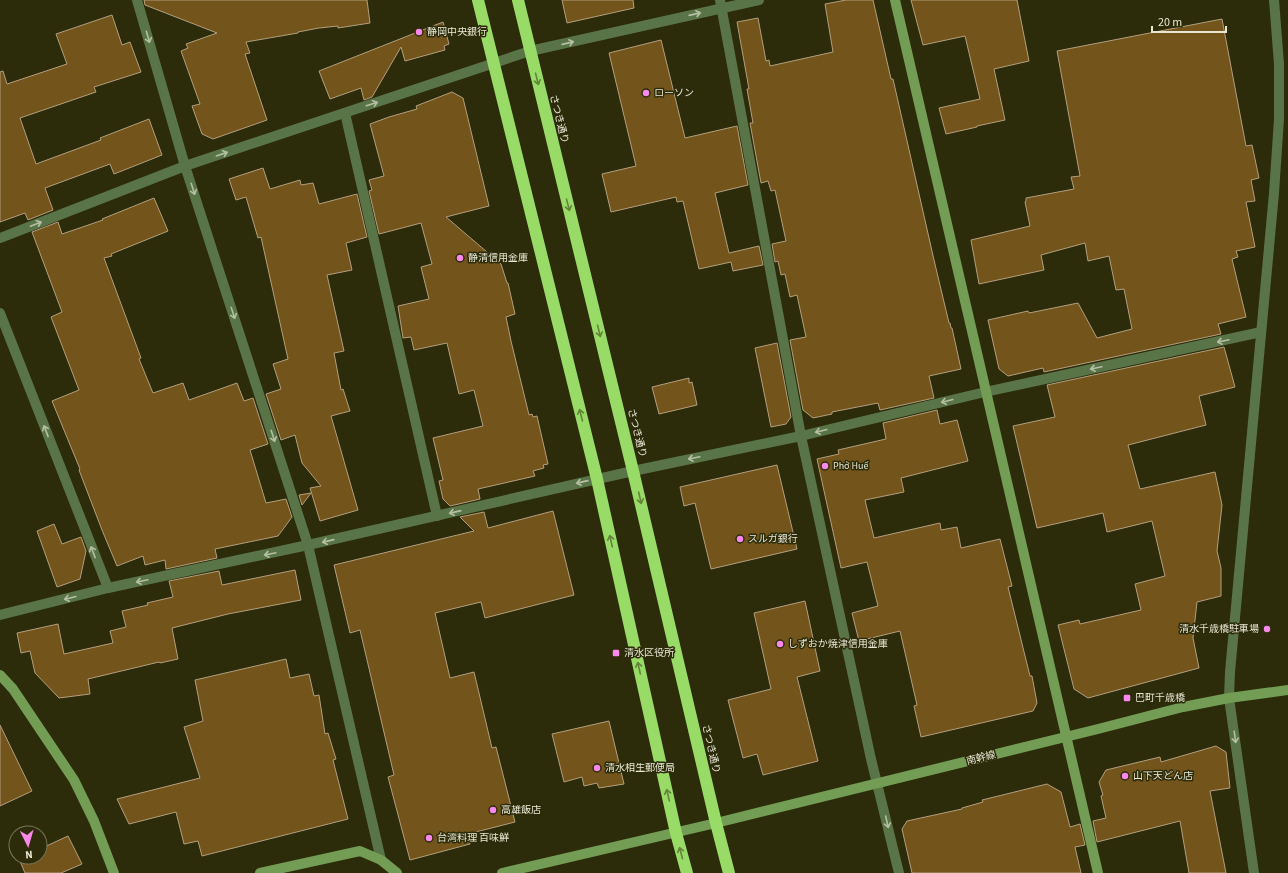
<svg xmlns="http://www.w3.org/2000/svg" width="1288" height="873" font-family="'Source Sans 3','Noto Sans JP',sans-serif">
  <style>
    .building { fill: #73551b; stroke: #b39f7f }
    .lines { fill: none; stroke-linecap: round; stroke-linejoin: round }
    .street { stroke: #597447; stroke-width: 10 }
    .secondary { stroke: #739d55; stroke-width: 10 }
    .highway { stroke: #98db66; stroke-width: 12 }
    .oneway { stroke: #b5bfa3 }
    .oneway2 { stroke: #628338 }
    .poi-dot { fill: #f888ea; stroke: #2c2b0a; stroke-width: 1.5 }
    .labels { text-anchor: middle; dominant-baseline: central; stroke-width: 3; stroke-linejoin: round; paint-order: stroke }
    .poi-label { font-size: 10px; fill: #e7e7d4; stroke: #2c2b0a; text-anchor: start }
    .street-label { font-size: 10px; fill: #e7e7d4; stroke: #2c2b0a }
  </style>
  <rect width="100%" height="100%" fill="#2c2b0a"/>
  <g class="building">
    <polygon points="144,0 367,0 370,23 338,28 338,26 319,28 298,32 298,33 246,42 250,53 245,54 267,120 213,139 202,134 192,106 200,104 181,51 188,48 186,44 217,33 145,5"/>
    <polygon points="562,0 633,0 634,8 567,23"/>
    <polygon points="846,0 873,0 891,79 893,79 934,260 949,323 950,323 951,328 952,328 961,369 929,376 934,398 880,410 878,403 832,412 832,414 813,418 803,410 790,340 806,337 797,295 790,297 785,274 781,275 778,261 775,262 772,244 786,241 775,190 771,191 768,181 761,183 750,123 753,123 747,89 749,89 737,22 758,18 766,61 769,60 770,66 833,52 825,4"/>
    <polygon points="911,0 1017,0 1029,61 994,69 1005,120 977,126 977,127 946,134 939,108 980,99 965,36 923,45"/>
    <polygon points="112,15 122,45 130,42 141,72 94,87 96,92 20,118 36,164 101,140 100,138 149,119 162,155 114,174 110,164 45,188 53,210 28,220 25,213 0,222 0,72 3,71 7,84 67,64 56,34"/>
    <polygon points="1222,19 1246,146 1252,145 1259,178 1251,180 1255,201 1246,202 1255,247 1236,251 1238,257 1232,259 1246,317 1218,324 1221,334 1044,372 1043,368 1008,376 999,369 988,320 1028,311 1029,313 1078,303 1097,338 1132,329 1124,289 1116,290 1109,256 1088,261 1085,243 1041,255 1044,270 979,284 971,240 1030,226 1025,202 1026,201 1026,198 1074,189 1071,177 1080,176 1057,51"/>
    <polygon points="443,22 449,44 444,46 445,50 405,61 401,47 372,97 364,100 361,88 330,99 319,71"/>
    <polygon points="661,40 685,138 737,126 748,185 715,193 729,253 759,246 763,265 733,271 731,262 699,269 683,201 677,202 676,197 611,212 602,174 636,166 609,53"/>
    <polygon points="452,92 463,98 489,206 446,217 501,264 507,283 508,283 515,314 506,317 511,341 529,415 532,414 533,417 537,416 548,464 543,465 544,468 533,471 535,476 478,489 480,499 450,506 443,499 439,481 443,480 433,438 483,426 474,390 459,394 447,343 414,350 411,337 403,338 398,306 429,299 421,267 432,264 421,223 379,234 369,191 372,190 369,180 384,176 370,124 389,117 417,109 416,106"/>
    <polygon points="263,168 270,189 300,180 301,185 313,183 319,204 357,194 367,237 346,243 352,270 327,275 344,351 334,353 341,390 343,389 350,411 331,416 358,510 320,521 310,488 321,486 302,463 295,435 281,440 266,394 281,389 273,364 288,359 261,237 258,238 246,197 236,200 229,179"/>
    <polygon points="154,198 168,231 111,254 112,256 104,258 141,358 139,359 153,393 183,383 189,400 237,383 244,401 253,398 268,444 250,450 266,503 286,499 292,517 278,536 215,549 217,558 166,569 165,560 145,565 143,556 117,566 102,530 79,470 80,469 52,401 79,390 51,317 62,312 32,232 58,222 62,234 103,220 102,219"/>
    <polygon points="777,343 791,417 786,424 771,427 755,348"/>
    <polygon points="1224,347 1235,387 1199,396 1206,425 1128,445 1140,489 1215,472 1222,505 1217,551 1221,568 1221,596 1197,602 1193,638 1199,668 1088,698 1074,689 1058,625 1079,620 1080,624 1141,610 1135,584 1165,576 1152,521 1107,532 1103,513 1037,528 1013,426 1055,417 1047,385"/>
    <polygon points="689,378 689,383 692,382 697,405 659,414 652,387"/>
    <polygon points="937,410 940,424 957,420 968,461 901,478 904,492 865,500 874,538 940,523 941,530 957,527 961,548 1000,539 1012,586 1008,587 1030,676 1032,676 1037,703 1033,711 921,737 914,706 917,705 900,631 859,641 852,613 878,606 867,562 841,568 817,459 839,454 838,450 886,439 883,423"/>
    <polygon points="777,465 797,549 711,569 695,503 684,506 680,487"/>
    <polygon points="311,493 302,505 299,495"/>
    <polygon points="553,511 574,595 485,618 481,602 435,613 450,678 474,672 492,748 496,747 515,822 468,834 470,844 410,860 388,777 394,775 360,630 350,633 334,565 474,531 460,517 484,512 488,528"/>
    <polygon points="54,524 62,544 81,537 86,551 80,579 57,587 37,531"/>
    <polygon points="295,570 301,600 228,614 172,628 178,659 160,663 159,662 88,679 90,694 59,698 35,673 30,651 21,653 17,633 58,624 64,654 113,643 110,631 126,627 122,611 148,605 147,603 173,597 169,581 219,571 222,585"/>
    <polygon points="805,601 820,671 797,677 818,761 763,775 757,754 743,758 728,700 771,689 754,613"/>
    <polygon points="286,659 290,678 309,674 314,696 319,695 325,734 328,733 336,759 333,760 348,819 202,856 198,841 184,844 176,812 129,824 117,799 200,778 184,727 203,721 195,680"/>
    <polygon points="609,721 624,784 599,788 597,783 584,786 582,777 564,782 552,734"/>
    <polygon points="0,725 32,791 0,806"/>
    <polygon points="1216,746 1226,752 1230,788 1210,791 1226,873 1189,873 1180,821 1097,842 1093,821 1106,818 1101,796 1103,795 1099,782 1106,770 1160,757 1161,762"/>
    <polygon points="1047,784 1061,792 1070,827 1080,824 1085,845 1075,847 1081,873 912,873 902,829 907,821 962,809 962,808 983,802 982,800"/>
    <polygon points="68,836 82,864 61,873 25,873 19,859 24,857 40,857 40,849"/>
  </g>
  <g class="lines">
    <g class="street">
      <polyline points="137,0 185,166 308,545 381,860"/>
      <polyline points="720,0 801,436 871,759 899,873"/>
      <polyline points="345,113 437,516"/>
      <polyline points="0,238 185,166 530,51 759,0"/>
      <polyline points="0,313 108,588"/>
      <polyline points="0,615 108,588 308,545 633,471 801,436 985,392 1261,332"/>
      <polyline points="1254,873 1229,698 1230,672 1274,193 1279,119 1279,64 1274,0"/>
    </g>
    <g class="secondary">
      <polyline points="895,0 1098,873"/>
      <polyline points="0,675 13,689 74,780 94,821 114,873"/>
      <polyline points="260,873 360,851 381,860 397,873"/>
      <polyline points="502,873 716,823 1098,729 1183,707 1229,698 1288,690"/>
    </g>
    <g class="highway">
      <polyline points="478,0 597,479 676,833 687,873"/>
      <polyline points="518,0 633,471 716,823 729,873"/>
    </g>
  </g>
  <defs><path id="oneway-shaft" d="M-6 0H5M1.5-3L5.5 0L1.5 3" fill="none" stroke-width="1.6" stroke-linecap="round" stroke-linejoin="round"/></defs>
  <g class="oneway">
    <use href="#oneway-shaft" transform="translate(695 14) rotate(-13)"/>
    <use href="#oneway-shaft" transform="translate(148 37) rotate(74)"/>
    <use href="#oneway-shaft" transform="translate(568 43) rotate(-13)"/>
    <use href="#oneway-shaft" transform="translate(372 104) rotate(-18)"/>
    <use href="#oneway-shaft" transform="translate(222 154) rotate(-19)"/>
    <use href="#oneway-shaft" transform="translate(193 189) rotate(72)"/>
    <use href="#oneway-shaft" transform="translate(36 224) rotate(-21)"/>
    <use href="#oneway-shaft" transform="translate(233 313) rotate(72)"/>
    <use href="#oneway-shaft" transform="translate(1223 341) rotate(168)"/>
    <use href="#oneway-shaft" transform="translate(1096 368) rotate(168)"/>
    <use href="#oneway-shaft" transform="translate(947 401) rotate(166)"/>
    <use href="#oneway-shaft" transform="translate(46 431) rotate(-111)"/>
    <use href="#oneway-shaft" transform="translate(821 431) rotate(166)"/>
    <use href="#oneway-shaft" transform="translate(273 436) rotate(72)"/>
    <use href="#oneway-shaft" transform="translate(694 458) rotate(168)"/>
    <use href="#oneway-shaft" transform="translate(582 482) rotate(167)"/>
    <use href="#oneway-shaft" transform="translate(455 512) rotate(167)"/>
    <use href="#oneway-shaft" transform="translate(328 541) rotate(167)"/>
    <use href="#oneway-shaft" transform="translate(93 552) rotate(-111)"/>
    <use href="#oneway-shaft" transform="translate(270 554) rotate(168)"/>
    <use href="#oneway-shaft" transform="translate(142 581) rotate(168)"/>
    <use href="#oneway-shaft" transform="translate(70 598) rotate(166)"/>
    <use href="#oneway-shaft" transform="translate(1235 737) rotate(82)"/>
    <use href="#oneway-shaft" transform="translate(887 822) rotate(77)"/>
  </g>
  <g class="oneway2">
    <use href="#oneway-shaft" transform="translate(537 79) rotate(76)"/>
    <use href="#oneway-shaft" transform="translate(568 205) rotate(76)"/>
    <use href="#oneway-shaft" transform="translate(599 331) rotate(76)"/>
    <use href="#oneway-shaft" transform="translate(581 415) rotate(-104)"/>
    <use href="#oneway-shaft" transform="translate(640 498) rotate(77)"/>
    <use href="#oneway-shaft" transform="translate(611 541) rotate(-103)"/>
    <use href="#oneway-shaft" transform="translate(639 668) rotate(-103)"/>
    <use href="#oneway-shaft" transform="translate(668 795) rotate(-103)"/>
    <use href="#oneway-shaft" transform="translate(681 853) rotate(-105)"/>
  </g>
  <g class="poi-dot">
    <circle cx="419" cy="32" r="4"/>
    <circle cx="646" cy="93" r="4"/>
    <circle cx="460" cy="258" r="4"/>
    <circle cx="825" cy="466" r="4"/>
    <circle cx="740" cy="539" r="4"/>
    <circle cx="1267" cy="629" r="4"/>
    <circle cx="780" cy="644" r="4"/>
    <rect x="612" y="649" width="8" height="8" rx="2"/>
    <rect x="1123" y="694" width="8" height="8" rx="2"/>
    <circle cx="597" cy="768" r="4"/>
    <circle cx="1125" cy="776" r="4"/>
    <circle cx="493" cy="810" r="4"/>
    <circle cx="429" cy="838" r="4"/>
  </g>
  <g class="labels">
    <g class="poi-label">
      <text x="427" y="32">静岡中央銀行</text>
      <text x="654" y="93">ローソン</text>
      <text x="468" y="258">静清信用金庫</text>
      <text x="833" y="466">Phở Huế</text>
      <text x="748" y="539">スルガ銀行</text>
      <text x="1259" y="629" text-anchor="end">清水千歳橋駐車場</text>
      <text x="788" y="644">しずおか焼津信用金庫</text>
      <text x="624" y="653">清水区役所</text>
      <text x="1135" y="698">巴町千歳橋</text>
      <text x="605" y="768">清水相生郵便局</text>
      <text x="1133" y="776">山下天どん店</text>
      <text x="501" y="810">高雄飯店</text>
      <text x="437" y="838">台湾料理 百味鮮</text>
    </g>
    <g class="street-label">
      <text transform="translate(559 119) rotate(76)">さつき通り</text>
      <text transform="translate(637 433) rotate(76)">さつき通り</text>
      <text transform="translate(711 749) rotate(77)">さつき通り</text>
      <text transform="translate(981 758) rotate(-14)">南幹線</text>
    </g>
  </g>
  <g transform="translate(28 845) rotate(175)"><circle r="19" fill="#2c2b0a" stroke="#77765b"/>
  <path d="M0-3L7 15L0 10L-7 15Z" fill="#f888ea"/>
  <text y="-6" font-size="11" font-weight="bold" text-anchor="middle" fill="#e7e7d4">N</text>
  </g>
  <path d="M1152 26v6h74v-6" fill="none" stroke="#e7e7d4" stroke-width="2"/>
  <text x="1158" y="26" font-size="12" fill="#e7e7d4" stroke="#2c2b0a" stroke-width="3" paint-order="stroke">20 m</text>
</svg>
